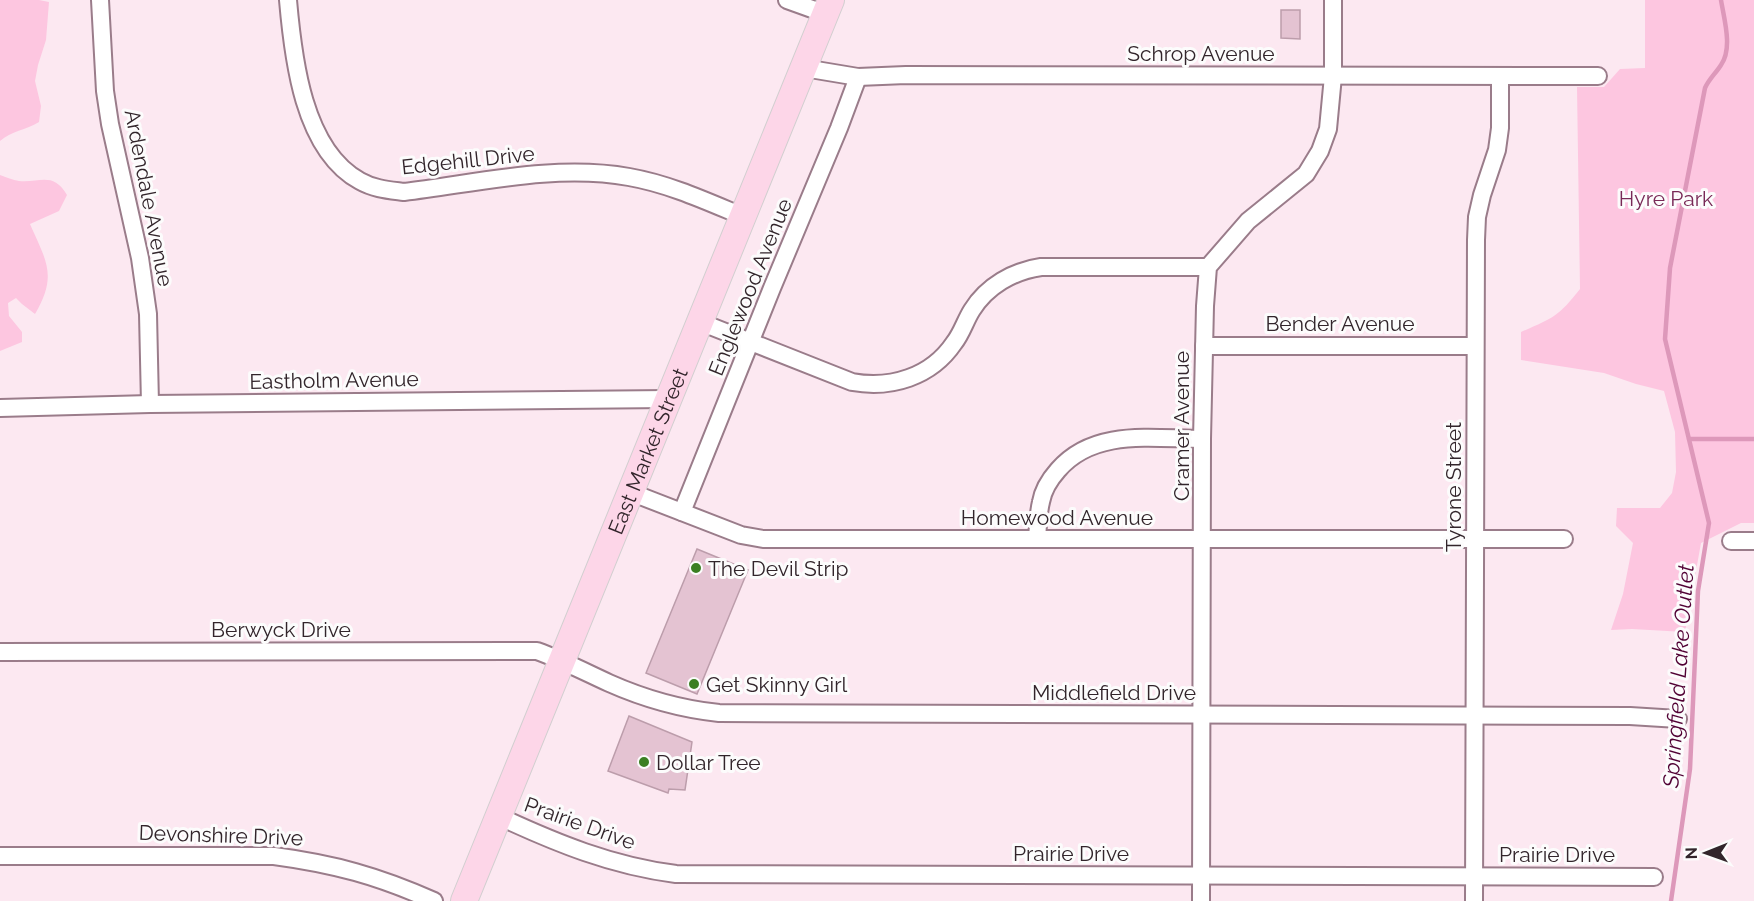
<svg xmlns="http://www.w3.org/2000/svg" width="1754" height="901" font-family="Raleway,sans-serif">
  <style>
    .green { fill: #fdc6e0 }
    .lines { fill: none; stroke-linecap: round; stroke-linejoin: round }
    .stream { stroke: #dd98ba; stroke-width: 4.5 }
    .building { fill: #e4c3d2; stroke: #bc9dab; stroke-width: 1.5 }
    .minor-casing { stroke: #9a7c8a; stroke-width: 20 }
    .primary-casing { stroke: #d2cfd0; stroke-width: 28 }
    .minor { stroke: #fff; stroke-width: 16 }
    .primary { stroke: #fdd6e8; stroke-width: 26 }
    .poi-dot { fill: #3b7f22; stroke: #fcfcfc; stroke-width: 2 }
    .labels { text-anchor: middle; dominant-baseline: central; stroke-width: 6; stroke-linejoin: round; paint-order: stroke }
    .street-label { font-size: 21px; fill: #32252b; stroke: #fcfcfc }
    .park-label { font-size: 21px; fill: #792957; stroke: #fcfcfc }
    .poi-label { font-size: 21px; fill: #32252b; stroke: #fcfcfc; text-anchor: start }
    .water-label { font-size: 22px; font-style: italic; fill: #510034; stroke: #fcfcfc }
  </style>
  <rect width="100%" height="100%" fill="#fce8f1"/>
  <g class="green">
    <path d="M0,0H39L49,2L46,40L38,65L35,81L41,106L39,122C26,130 11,131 0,141Z"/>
    <path d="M1645,0H1754V523H1741L1701,543L1685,632L1632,629L1611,630L1623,594L1633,543L1616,526L1617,508H1660L1672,493L1676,472L1675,432L1664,391L1636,384L1604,373L1521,360V332C1553,318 1558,317 1580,289L1577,87H1604L1620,69L1645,68Z"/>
    <path d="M0,175C6,177 13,180 19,181C40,183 53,171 67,195L59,211L30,224C46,261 58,275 35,314L22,304L16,298L8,303L9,316L22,332V342L0,351Z"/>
  </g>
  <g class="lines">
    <g class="stream">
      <polyline points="1689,439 1754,439"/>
      <path d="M1671,901L1690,769L1698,591L1709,523L1665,339L1670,268L1705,88C1709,79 1716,73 1721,65C1733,48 1724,19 1721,0"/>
    </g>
  </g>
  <g class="building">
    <polygon points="1281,10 1300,10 1300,39 1281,38"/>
    <polygon points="697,549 748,570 697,694 646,673"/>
    <polygon points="629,716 692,742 685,790 669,789 668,793 608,771"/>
  </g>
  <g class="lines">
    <defs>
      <g id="minor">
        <polyline points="100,0 105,91 110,124 140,258 148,314 150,404"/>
        <path d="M288,0C293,58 303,150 360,181C374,189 389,190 404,192C478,183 555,164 629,177C669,184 706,201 742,216"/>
        <polyline points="787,0 826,14"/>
        <polyline points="804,68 858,77 906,75 1598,76"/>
        <path d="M700,322L852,382C891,389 931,377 954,343C962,333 965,321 972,310C987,286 1013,271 1041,267H1208"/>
        <polyline points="1204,346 1475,346"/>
        <polyline points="0,408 150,404 669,399"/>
        <polyline points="630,492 741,535 763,539 1564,539"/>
        <polyline points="682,512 772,288 839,128 858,77"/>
        <path d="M1037,539C1038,527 1038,514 1041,502C1043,490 1050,479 1058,470C1094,428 1153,439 1202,439"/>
        <polyline points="1731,541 1754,541"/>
        <path d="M0,652L537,651C562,660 585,672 609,683C645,699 680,709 719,713L1630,716L1678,719"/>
        <path d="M498,816C556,843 612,866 676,874L1654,877"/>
        <path d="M0,856H274C334,864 378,876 434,901"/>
        <polyline points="1201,901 1202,439 1205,306 1208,267 1248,221 1306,174 1320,151 1328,129 1333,76 1333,0"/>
        <polyline points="1474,901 1476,240 1477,217 1482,195 1497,150 1500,128 1500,77"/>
      </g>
      <g id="primary">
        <path id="s1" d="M464,901L831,0"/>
      </g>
    </defs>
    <use href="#minor" class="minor-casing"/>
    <use href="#primary" class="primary-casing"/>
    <use href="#minor" class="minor"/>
    <use href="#primary" class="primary"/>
  </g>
  <g class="poi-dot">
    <circle cx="696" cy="568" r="6"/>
    <circle cx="694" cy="684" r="6"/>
    <circle cx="644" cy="762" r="6"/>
  </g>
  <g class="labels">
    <g class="street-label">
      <text x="1201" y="53">Schrop Avenue</text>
      <text transform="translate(468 160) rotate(-6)">Edgehill Drive</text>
      <text transform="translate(149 198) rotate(79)">Ardendale Avenue</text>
      <text transform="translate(750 287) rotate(-68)">Englewood Avenue</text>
      <text x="1340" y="323">Bender Avenue</text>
      <text transform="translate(334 380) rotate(-1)">Eastholm Avenue</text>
      <text transform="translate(1181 426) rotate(-90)">Cramer Avenue</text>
      <text stroke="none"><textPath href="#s1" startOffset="486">East Market Street</textPath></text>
      <text transform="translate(1453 487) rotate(-90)">Tyrone Street</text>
      <text x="1057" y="517">Homewood Avenue</text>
      <text x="281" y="629">Berwyck Drive</text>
      <text x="1114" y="692">Middlefield Drive</text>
      <text transform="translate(580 823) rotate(20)">Prairie Drive</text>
      <text transform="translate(221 835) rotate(2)">Devonshire Drive</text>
      <text x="1071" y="853">Prairie Drive</text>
      <text x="1557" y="854">Prairie Drive</text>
    </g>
    <g class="park-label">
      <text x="1666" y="198">Hyre Park</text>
    </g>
    <g class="poi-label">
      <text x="708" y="568">The Devil Strip</text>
      <text x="706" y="684">Get Skinny Girl</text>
      <text x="656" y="762">Dollar Tree</text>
    </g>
    <g class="water-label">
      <text transform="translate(1678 676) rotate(-86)">Springfield Lake Outlet</text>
    </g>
  </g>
  <g transform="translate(1706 853) rotate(269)" stroke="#fcfcfc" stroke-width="4.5" paint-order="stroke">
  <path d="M0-4.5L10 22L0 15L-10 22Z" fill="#32252b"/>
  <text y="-9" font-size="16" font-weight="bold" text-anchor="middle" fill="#32252b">N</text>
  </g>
</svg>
